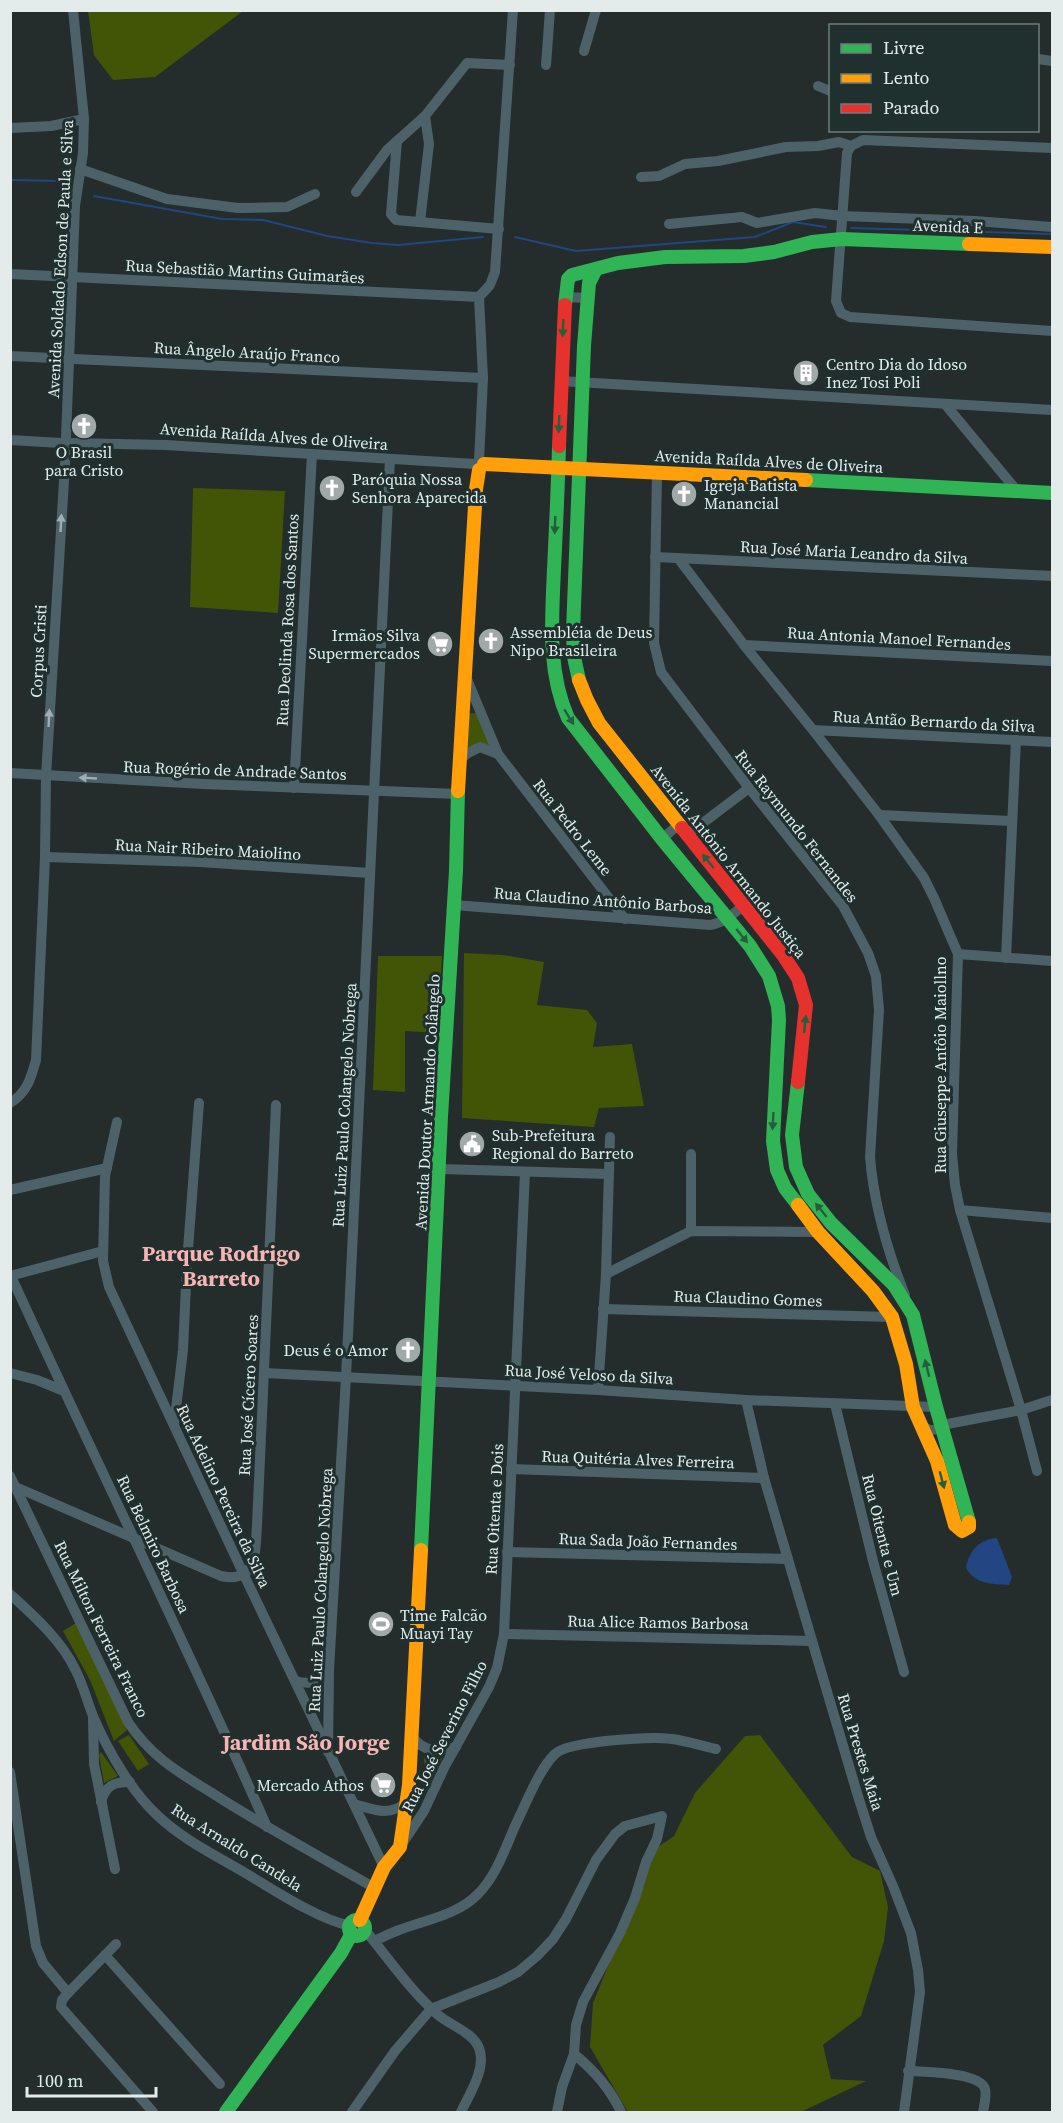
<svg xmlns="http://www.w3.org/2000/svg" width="1063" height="2123" font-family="'Source Serif 4',serif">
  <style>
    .green { fill: #425406 }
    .water { fill: #214681 }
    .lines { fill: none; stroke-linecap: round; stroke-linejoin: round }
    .stream { stroke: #214681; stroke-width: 2 }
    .street { stroke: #4c6268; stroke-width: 10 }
    .fast { stroke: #30b455; stroke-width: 14 }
    .slow { stroke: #ff9f0a; stroke-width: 14 }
    .jam { stroke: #e5322d; stroke-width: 14 }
    .oneway { fill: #265e3c }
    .oneway2 { fill: #9faeb0 }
    .labels { text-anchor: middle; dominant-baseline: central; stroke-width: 6; stroke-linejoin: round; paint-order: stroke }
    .street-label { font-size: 16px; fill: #e3eceb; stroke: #20302f }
    .poi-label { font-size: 16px; fill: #e3eceb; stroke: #20302f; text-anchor: start }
    .district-label { font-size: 22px; font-weight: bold; fill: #f8b3b2; stroke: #20302f }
  </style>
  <rect width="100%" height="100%" fill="#242c2c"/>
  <g class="green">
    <polygon points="88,11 88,10 243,11 155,77 113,80 94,55"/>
    <polygon points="193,488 285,491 278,613 190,607"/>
    <polygon points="476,713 489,745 465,750 465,714"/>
    <polygon points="464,953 503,955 544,962 537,1005 587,1010 597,1023 593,1047 632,1044 644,1106 599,1108 594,1127 462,1118"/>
    <polygon points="378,956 442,956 438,1033 405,1031 405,1092 373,1090"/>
    <polygon points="76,1623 127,1730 114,1741 90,1680 63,1631"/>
    <polygon points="129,1735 149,1764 138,1771 118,1741"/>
    <polygon points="760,1735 852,1857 880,1871 888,1907 884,1941 861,2016 823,2045 831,2079 866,2081 801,2112 628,2112 590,2047 593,2003 655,1849 674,1836 695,1793 745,1736"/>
    <polygon points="101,1752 118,1776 104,1783 99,1755"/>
    <polygon points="433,1755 442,1759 425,1793 424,1758"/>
  </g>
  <path class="water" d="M997,1538L1012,1577L1009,1585C991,1584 975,1584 966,1568C969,1551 979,1539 997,1538Z"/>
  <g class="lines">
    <g class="stream">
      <polyline points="10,180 62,181"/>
      <polyline points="94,196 222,219 263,220 327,236 372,243 398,245 483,237"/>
      <polyline points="851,228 1052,234"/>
      <polyline points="515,237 576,251 755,237 793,222 826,227"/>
    </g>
    <g class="street">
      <polyline points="584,51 596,10"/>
      <polyline points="1038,59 1052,61"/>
      <polyline points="546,65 550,10"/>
      <polyline points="818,86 830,91"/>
      <polyline points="10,128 51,126 84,119"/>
      <polyline points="397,141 391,214 396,220 499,229"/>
      <polyline points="1052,148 863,140 851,146 847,153 836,301 841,313 850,317 1052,331"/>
      <polyline points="80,169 167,199 238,208 287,207 315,194"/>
      <polyline points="641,177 659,176 685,164 718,161 786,147 818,146 839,142 851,146"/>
      <polyline points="356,192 387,150 425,116 467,63 510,65"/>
      <polyline points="420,222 429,144 425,116"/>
      <polyline points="669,224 742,217 757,223 815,213 843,216 975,221 1052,227"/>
      <polyline points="10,274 479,297"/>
      <polyline points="565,297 588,298"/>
      <polyline points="10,356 483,378"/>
      <polyline points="560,381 1052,410"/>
      <polyline points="945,404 1017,491"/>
      <polyline points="66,438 75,206 83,153 84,119 73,10"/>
      <polyline points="10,440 61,443"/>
      <polyline points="70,443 166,445 475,464"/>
      <polyline points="479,461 483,378 479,297 490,285 495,272 513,10"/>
      <path d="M657,471L654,643L661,672L749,788L843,906L868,953L876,976L879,1010L870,1157C874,1205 887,1250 905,1295"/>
      <polyline points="655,557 1052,576"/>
      <polyline points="678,558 744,645 813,730 879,815 924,878 934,898 958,954 952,1154 955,1185 960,1210 1021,1410 1037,1471"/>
      <polyline points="744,645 1052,661"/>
      <polyline points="466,677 498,754 625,919"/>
      <polyline points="813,730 1052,742"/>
      <polyline points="461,759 468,753 480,747 498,754"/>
      <polyline points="10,773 203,784 458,794"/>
      <polyline points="294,788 312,454"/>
      <polyline points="879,815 1012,821"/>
      <polyline points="687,835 749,788"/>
      <polyline points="662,839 678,825"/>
      <polyline points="45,857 200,862 370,873"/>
      <path d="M454,905L710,925C724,923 733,914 744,905"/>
      <polyline points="958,954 1052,961"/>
      <polyline points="1006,958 1016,740"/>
      <path d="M10,1103C27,1093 31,1078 36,1060L45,857L46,776L66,448"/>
      <polyline points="117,1122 105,1176 103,1261 109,1287 244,1575 384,1867"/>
      <polyline points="691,1154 691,1231"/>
      <polyline points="439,1169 608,1174"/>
      <polyline points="10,1190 107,1168"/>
      <polyline points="960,1210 1052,1218"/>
      <polyline points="606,1274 691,1231 818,1232"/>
      <polyline points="10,1276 103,1251"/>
      <path d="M11,1276C95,1460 185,1641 267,1827"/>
      <polyline points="603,1309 892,1317"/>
      <polyline points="10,1373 37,1380 64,1391"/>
      <polyline points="264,1373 598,1390 746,1400 936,1407"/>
      <polyline points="598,1390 606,1274 610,1137"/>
      <polyline points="746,1400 764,1478 857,1793 871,1837 893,1886 911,1933 918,1970 920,1992 904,2112"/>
      <polyline points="835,1404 873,1561 904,1672"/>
      <polyline points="174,1425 183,1350 187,1263 199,1103"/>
      <path d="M922,1426C931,1431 934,1432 942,1425L1021,1410L1052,1400"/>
      <polyline points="511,1469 764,1478"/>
      <path d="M10,1476L128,1722C154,1761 184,1775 223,1800C273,1831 324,1859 375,1888"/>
      <path d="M18,1488L221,1576C258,1584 255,1551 257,1525L276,1105"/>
      <polyline points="507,1552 788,1559"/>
      <path d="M10,1594C34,1616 61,1640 75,1669C83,1684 87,1701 93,1716C107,1749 131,1791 157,1815C184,1841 221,1858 252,1877C280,1894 319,1919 350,1926"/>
      <polyline points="504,1634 812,1641"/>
      <path d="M295,1681C311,1685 319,1683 329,1670"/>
      <polyline points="93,1719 94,1764 115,1869"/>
      <path d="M412,1736C424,1753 438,1752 456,1747"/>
      <polyline points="328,1752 329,1670 346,1377 390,459"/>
      <polyline points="10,1772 36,1946 43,1963 68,1993"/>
      <path d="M101,1802C106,1785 114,1782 130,1782"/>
      <path d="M354,1804C375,1810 389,1817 407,1802"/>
      <polyline points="402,1844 424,1811 445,1766 489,1687 497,1668 504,1634 525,1172"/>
      <path d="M365,1930C388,1958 410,1990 437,2014C449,2025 473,2032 479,2048C487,2068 469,2095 461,2112"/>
      <path d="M374,1941C383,1937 391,1933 399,1930C425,1920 458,1915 478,1894C496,1876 505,1849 515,1826C525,1806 539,1769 555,1754C568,1741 652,1736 672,1739C687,1741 702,1746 716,1749"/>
      <polyline points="116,1944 68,1993 62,2000 61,2007 153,2112"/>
      <polyline points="105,1955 220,2084"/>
      <path d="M574,2054C595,2071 610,2088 621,2112"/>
      <path d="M908,2071C924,2072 980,2072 985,2089C987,2095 984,2106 983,2112"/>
      <polyline points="352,2112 395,2051 431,2009 499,1982 518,1972 537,1956 553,1939 566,1919 596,1860 615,1834 625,1826 662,1816 657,1839 646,1862 635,1898 620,1933 583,2002 576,2025 574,2054 562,2087 557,2112"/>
    </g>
    <g class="fast">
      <polyline points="565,305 568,279 572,275 618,263 665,257 744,256 774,252 812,242 842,239 969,244"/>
      <path d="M559,446C558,487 556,528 554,569C552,619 547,671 568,718L662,839L750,946L769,976L778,1006L779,1020L773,1141L777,1170L785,1188L798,1205"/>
      <polyline points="806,480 1052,493"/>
      <polyline points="579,680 574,657 573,632 584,346 589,283 596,269"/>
      <polyline points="798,1082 792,1135 796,1167 808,1194 831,1223 894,1285 913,1315 936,1407 969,1522"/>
      <polyline points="421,1550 441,1117 456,871 458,791"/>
      <circle cx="357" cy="1928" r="8"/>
      <polyline points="226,2112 341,1953 352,1933"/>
    </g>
    <g class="slow">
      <polyline points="969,244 1052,247"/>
      <polyline points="484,464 806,480"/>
      <polyline points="579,680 587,700 599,723 682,828"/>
      <polyline points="458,791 476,489 479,470"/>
      <polyline points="798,1205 818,1232 873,1291 892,1317 906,1364 913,1407 937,1461 955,1525 962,1531 969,1527 969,1522"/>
      <polyline points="360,1920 384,1867 400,1847 409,1785 421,1550"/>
    </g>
    <g class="jam">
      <polyline points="559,446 565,305"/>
      <polyline points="682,828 783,955 798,978 806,1005 798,1082"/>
    </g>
  </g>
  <defs><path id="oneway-solid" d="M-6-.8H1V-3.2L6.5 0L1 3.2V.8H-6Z" transform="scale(1.5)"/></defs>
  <g class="oneway">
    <use href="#oneway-solid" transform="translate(563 328) rotate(93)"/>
    <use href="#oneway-solid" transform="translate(559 424) rotate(92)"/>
    <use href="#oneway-solid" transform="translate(555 525) rotate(92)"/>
    <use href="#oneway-solid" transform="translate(569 717) rotate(58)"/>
    <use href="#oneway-solid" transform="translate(708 861) rotate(-129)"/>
    <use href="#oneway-solid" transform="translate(742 936) rotate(51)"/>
    <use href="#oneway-solid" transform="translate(805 1024) rotate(-84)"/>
    <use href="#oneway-solid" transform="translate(773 1121) rotate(93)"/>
    <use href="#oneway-solid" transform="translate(821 1210) rotate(-129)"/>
    <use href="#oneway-solid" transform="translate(927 1368) rotate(-104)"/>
    <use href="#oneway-solid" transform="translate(942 1480) rotate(75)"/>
  </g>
  <g class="oneway2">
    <use href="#oneway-solid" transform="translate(61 523) rotate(-87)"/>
    <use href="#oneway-solid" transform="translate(49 718) rotate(-87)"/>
    <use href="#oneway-solid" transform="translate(88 778) rotate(-177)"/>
  </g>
  <defs>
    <symbol id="building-disc" viewBox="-11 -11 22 22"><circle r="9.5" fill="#a0a9a8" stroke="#20302f"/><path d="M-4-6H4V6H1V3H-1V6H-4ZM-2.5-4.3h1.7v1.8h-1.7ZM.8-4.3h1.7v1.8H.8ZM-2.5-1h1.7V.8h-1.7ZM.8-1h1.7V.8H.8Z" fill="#fff"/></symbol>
    <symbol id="church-disc" viewBox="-11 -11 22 22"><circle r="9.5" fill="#a0a9a8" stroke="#20302f"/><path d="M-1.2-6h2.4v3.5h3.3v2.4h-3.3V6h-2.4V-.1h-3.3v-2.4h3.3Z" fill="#fff"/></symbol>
    <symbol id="supermarket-disc" viewBox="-11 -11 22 22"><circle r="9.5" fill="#a0a9a8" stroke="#20302f"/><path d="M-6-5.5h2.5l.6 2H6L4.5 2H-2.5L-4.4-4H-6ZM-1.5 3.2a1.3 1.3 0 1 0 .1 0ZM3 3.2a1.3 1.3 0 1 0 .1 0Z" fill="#fff"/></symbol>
    <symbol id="civic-disc" viewBox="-11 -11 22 22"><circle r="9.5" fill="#a0a9a8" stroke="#20302f"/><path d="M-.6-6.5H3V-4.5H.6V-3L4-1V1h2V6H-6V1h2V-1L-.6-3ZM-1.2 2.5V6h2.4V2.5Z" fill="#fff"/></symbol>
    <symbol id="stadium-disc" viewBox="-11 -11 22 22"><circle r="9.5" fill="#a0a9a8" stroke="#20302f"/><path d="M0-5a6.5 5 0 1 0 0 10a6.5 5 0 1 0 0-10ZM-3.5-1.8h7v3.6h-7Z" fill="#fff"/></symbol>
  </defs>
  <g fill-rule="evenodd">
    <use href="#building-disc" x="791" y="358" width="30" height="30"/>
    <use href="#church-disc" x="69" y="411" width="30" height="30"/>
    <use href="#church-disc" x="317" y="473" width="30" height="30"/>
    <use href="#church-disc" x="669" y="479" width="30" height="30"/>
    <use href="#church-disc" x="476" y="626" width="30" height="30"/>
    <use href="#supermarket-disc" x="425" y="629" width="30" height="30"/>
    <use href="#civic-disc" x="457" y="1129" width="30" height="30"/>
    <use href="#church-disc" x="393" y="1335" width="30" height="30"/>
    <use href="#stadium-disc" x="366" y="1609" width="30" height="30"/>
    <use href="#supermarket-disc" x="368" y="1770" width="30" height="30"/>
  </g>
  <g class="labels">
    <g class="street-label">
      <text transform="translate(948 226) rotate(2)">Avenida E</text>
      <text transform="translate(60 259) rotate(-87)">Avenida Soldado Edson de Paula e Silva</text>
      <text transform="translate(245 271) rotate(3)">Rua Sebastião Martins Guimarães</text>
      <text transform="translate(247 352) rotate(3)">Rua Ângelo Araújo Franco</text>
      <text transform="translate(274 436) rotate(4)">Avenida Raílda Alves de Oliveira</text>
      <text transform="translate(769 461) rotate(3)">Avenida Raílda Alves de Oliveira</text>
      <text transform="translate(854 552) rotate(3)">Rua José Maria Leandro da Silva</text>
      <text transform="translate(287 620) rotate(-87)">Rua Deolinda Rosa dos Santos</text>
      <text transform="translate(899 638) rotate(3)">Rua Antonia Manoel Fernandes</text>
      <text transform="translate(38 651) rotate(-87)">Corpus Cristi</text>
      <text transform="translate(934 721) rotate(3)">Rua Antão Bernardo da Silva</text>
      <text transform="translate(235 770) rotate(2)">Rua Rogério de Andrade Santos</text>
      <text transform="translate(797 826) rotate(52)">Rua Raymundo Fernandes</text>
      <text transform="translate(573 827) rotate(52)">Rua Pedro Leme</text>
      <text transform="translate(208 849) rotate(3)">Rua Nair Ribeiro Maiolino</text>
      <text transform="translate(729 861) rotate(52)">Avenida Antônio Armando Justiça</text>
      <text transform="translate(603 900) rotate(4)">Rua Claudino Antônio Barbosa</text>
      <text transform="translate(940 1065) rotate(-90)">Rua Giuseppe Antôio Maiollno</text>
      <text transform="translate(427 1102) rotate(-87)">Avenida Doutor Armando Colângelo</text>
      <text transform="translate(344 1105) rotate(-87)">Rua Luiz Paulo Colangelo Nobrega</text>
      <text transform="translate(748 1298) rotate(2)">Rua Claudino Gomes</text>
      <text transform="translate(589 1374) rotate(3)">Rua José Veloso da Silva</text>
      <text transform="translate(248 1395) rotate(-87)">Rua José Cícero Soares</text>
      <text transform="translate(638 1459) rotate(2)">Rua Quitéria Alves Ferreira</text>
      <text transform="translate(224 1496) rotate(65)">Rua Adelino Pereira da Silva</text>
      <text transform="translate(494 1509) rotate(-87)">Rua Oitenta e Dois</text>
      <text transform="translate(883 1535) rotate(76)">Rua Oitenta e Um</text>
      <text transform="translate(648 1541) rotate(2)">Rua Sada João Fernandes</text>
      <text transform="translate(154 1544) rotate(65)">Rua Belmiro Barbosa</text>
      <text transform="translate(320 1590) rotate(-87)">Rua Luiz Paulo Colangelo Nobrega</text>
      <text transform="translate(658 1622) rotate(1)">Rua Alice Ramos Barbosa</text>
      <text transform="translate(102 1629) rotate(64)">Rua Milton Ferreira Franco</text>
      <text transform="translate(444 1736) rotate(-63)">Rua José Severino Filho</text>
      <text transform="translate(861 1752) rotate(73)">Rua Prestes Maia</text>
      <text transform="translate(237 1847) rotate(32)">Rua Arnaldo Candela</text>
    </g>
    <g class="poi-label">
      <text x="826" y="364">Centro Dia do Idoso<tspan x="826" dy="18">Inez Tosi Poli</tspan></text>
      <text x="84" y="452" text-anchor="middle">O Brasil<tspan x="84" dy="18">para Cristo</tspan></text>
      <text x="352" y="479">Paróquia Nossa<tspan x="352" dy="18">Senhora Aparecida</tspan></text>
      <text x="704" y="485">Igreja Batista<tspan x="704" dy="18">Manancial</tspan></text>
      <text x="510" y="632">Assembléia de Deus<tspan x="510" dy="18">Nipo Brasileira</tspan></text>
      <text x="420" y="635" text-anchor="end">Irmãos Silva<tspan x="420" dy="18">Supermercados</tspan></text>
      <text x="492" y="1135">Sub-Prefeitura<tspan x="492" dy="18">Regional do Barreto</tspan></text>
      <text x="388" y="1350" text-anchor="end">Deus é o Amor</text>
      <text x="400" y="1615">Time Falcão<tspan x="400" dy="18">Muayi Tay</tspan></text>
      <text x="364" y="1785" text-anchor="end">Mercado Athos</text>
    </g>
    <g class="district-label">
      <text x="221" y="1253">Parque Rodrigo<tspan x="221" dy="25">Barreto</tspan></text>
      <text x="306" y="1742">Jardim São Jorge</text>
    </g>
  </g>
  <rect width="1063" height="2123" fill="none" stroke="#e3eceb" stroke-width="24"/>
  <rect x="829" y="24" width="210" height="108" fill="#20302f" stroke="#6e7b7a" stroke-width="1.5"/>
  <rect x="841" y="44" width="30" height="9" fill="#30b455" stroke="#6e7b7a" stroke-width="1.5"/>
  <text x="883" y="54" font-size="18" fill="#e3eceb">Livre</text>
  <rect x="841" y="74" width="30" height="9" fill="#ff9f0a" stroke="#6e7b7a" stroke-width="1.5"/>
  <text x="883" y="84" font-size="18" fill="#e3eceb">Lento</text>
  <rect x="841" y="104" width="30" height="9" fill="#e5322d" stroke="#6e7b7a" stroke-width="1.5"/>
  <text x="883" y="114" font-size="18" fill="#e3eceb">Parado</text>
  <path d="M27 2087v9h129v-9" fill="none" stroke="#e3eceb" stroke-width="3"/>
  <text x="36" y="2087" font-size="18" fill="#e3eceb" stroke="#20302f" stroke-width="4.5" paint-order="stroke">100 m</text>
</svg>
